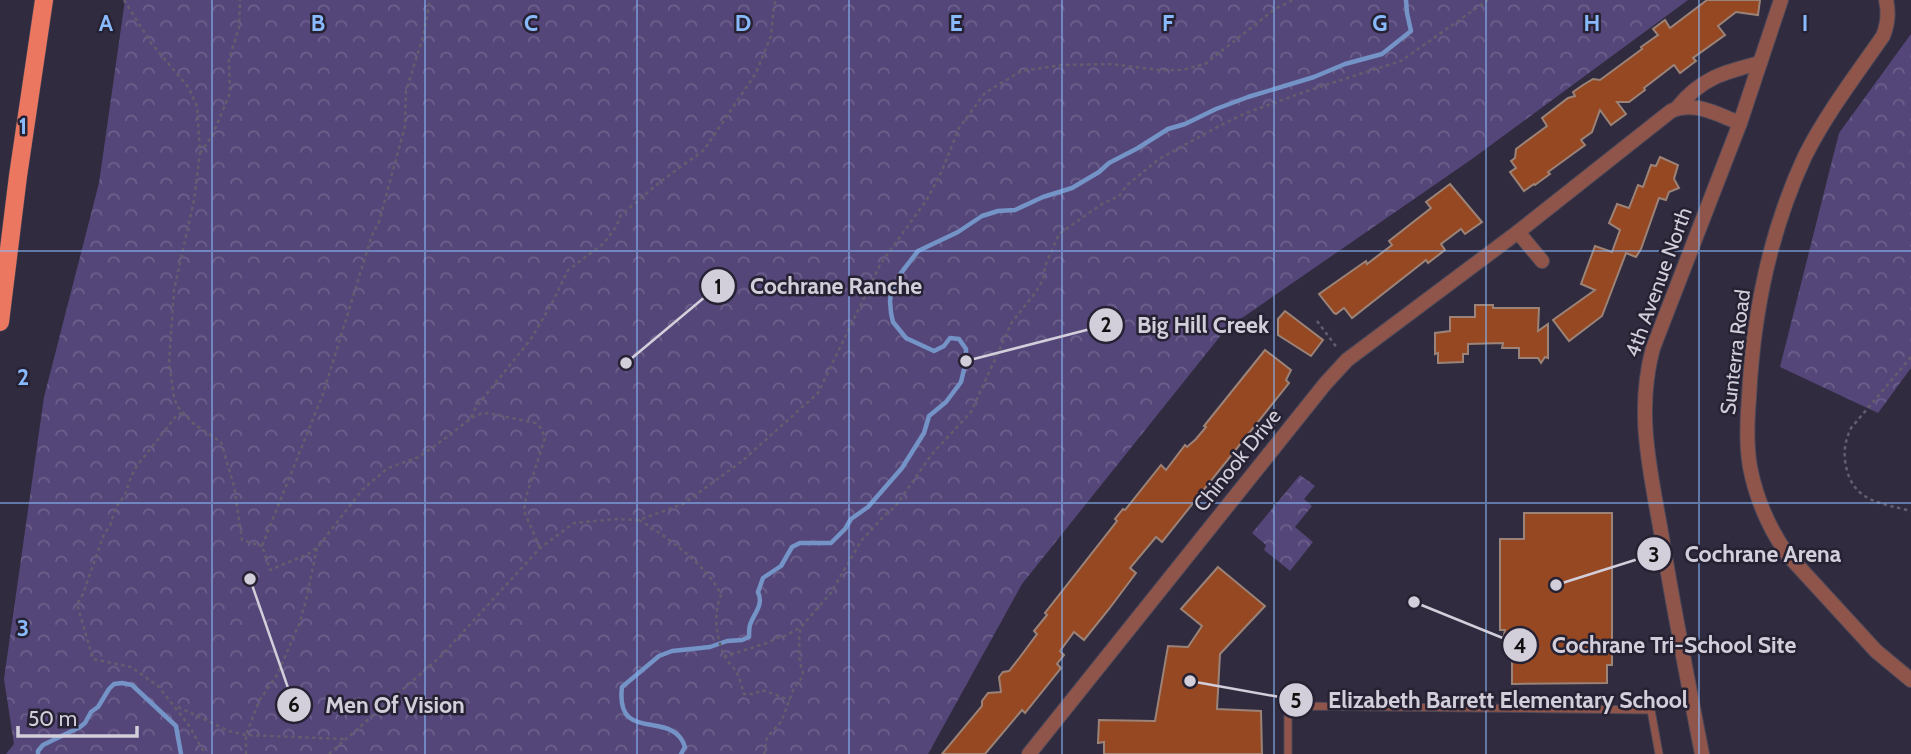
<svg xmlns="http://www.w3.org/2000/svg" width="1911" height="754" font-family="Cabin,sans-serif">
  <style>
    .forest { fill: url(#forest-crowns) }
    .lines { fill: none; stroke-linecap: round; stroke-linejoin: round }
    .stream { stroke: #7493c6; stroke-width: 4.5 }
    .building { fill: #964823; stroke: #9b8378; stroke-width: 2 }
    .service-casing { stroke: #4d495a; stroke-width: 9 }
    .minor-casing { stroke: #4d495a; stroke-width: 16 }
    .tertiary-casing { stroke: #4d495a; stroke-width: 16 }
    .primary-casing { stroke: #4d495a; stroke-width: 19 }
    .path { stroke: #625e6e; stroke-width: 2.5; stroke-dasharray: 3.5 3.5; stroke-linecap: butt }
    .service { stroke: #8f554a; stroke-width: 7 }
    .minor { stroke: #8f554a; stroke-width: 14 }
    .tertiary { stroke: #8f554a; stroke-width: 14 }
    .primary { stroke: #ec7761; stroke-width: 18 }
    .grid { fill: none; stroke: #88bafc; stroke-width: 2; stroke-opacity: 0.55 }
    .labels { text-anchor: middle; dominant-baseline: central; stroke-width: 5; stroke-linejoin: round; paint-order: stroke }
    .street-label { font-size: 21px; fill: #d2cfdb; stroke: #272233 }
    .grid-label { font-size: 23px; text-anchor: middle; font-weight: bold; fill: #88bafc; stroke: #272233; stroke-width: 5; stroke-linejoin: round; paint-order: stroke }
    .leader { fill: none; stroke: #d2cfdb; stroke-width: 2.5 }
    .callout-dot { fill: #d2cfdb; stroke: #272233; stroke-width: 2.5 }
    .mark-label { font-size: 21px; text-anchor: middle; font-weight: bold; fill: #111 }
    .callout-label { font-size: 23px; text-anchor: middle; font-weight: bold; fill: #d2cfdb; stroke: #272233; stroke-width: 5; stroke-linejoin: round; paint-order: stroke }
  </style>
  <defs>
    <pattern id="forest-crowns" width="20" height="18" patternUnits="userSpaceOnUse" patternTransform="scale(1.75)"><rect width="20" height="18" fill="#554679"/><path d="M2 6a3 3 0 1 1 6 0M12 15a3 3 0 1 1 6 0" fill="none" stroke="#6d608b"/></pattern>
  </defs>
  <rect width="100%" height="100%" fill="#302b3e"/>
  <g class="forest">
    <polygon points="125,0 1688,0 1472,159 1226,329 1022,584 928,754 6,754 14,744 4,679 44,397 99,183"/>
    <polygon points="1911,34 1911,368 1878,413 1780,367 1839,133"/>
    <polygon points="1300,475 1315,486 1304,499 1312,506 1295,527 1313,542 1290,571 1264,550 1266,545 1252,533"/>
  </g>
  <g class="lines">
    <g class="stream">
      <polyline points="38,754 38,751 43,745 80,727 85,723 91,712 98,707 109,689 114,684 122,683 132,685 176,726 181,754"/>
      <path d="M681,754L685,747C673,708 615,745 622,687L659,656L672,651L710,647L727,641L742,640L749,637C749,633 749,629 750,625C754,613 764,605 758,592L763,578L781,566L792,547L800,543H831L845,529L851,519L868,507L902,468L924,433L929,416L946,402L961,382L966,361V349L959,339L950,338L944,346L934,351L906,338L893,322L891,313L890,301L891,294L898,283L901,273L918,251L958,232L982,216L998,211L1015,210L1043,197L1072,188L1099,172L1109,163L1138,148L1168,129L1185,124L1216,109L1248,97L1314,77L1345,64L1382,54L1411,31L1407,13L1406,0"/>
    </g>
  </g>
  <g class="building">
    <polygon points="1707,0 1760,0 1758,15 1736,12 1718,26 1725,35 1693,58 1696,61 1680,73 1674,65 1644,88 1645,90 1629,102 1617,102 1626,114 1611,125 1600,110 1592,132 1581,140 1585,145 1548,172 1550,174 1535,185 1534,184 1524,191 1510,172 1516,168 1511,161 1515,158 1516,149 1547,126 1542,118 1568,98 1575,96 1573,92 1583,85 1593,79 1600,80 1642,49 1641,47 1658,35 1653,29 1665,20 1670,28"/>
    <polygon points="1660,157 1678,165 1674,179 1679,188 1669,192 1666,200 1659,198 1641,249 1636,257 1626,253 1602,316 1569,341 1553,320 1595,290 1581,284 1595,246 1612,252 1620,230 1609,223 1617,204 1629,208 1638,185 1643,187 1651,165 1656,166"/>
    <polygon points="1450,184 1482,222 1465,234 1461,229 1441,244 1445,250 1428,263 1426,260 1352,318 1344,308 1336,314 1334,313 1319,294 1366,261 1367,264 1392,245 1389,241 1431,208 1426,202"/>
    <polygon points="1475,305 1493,305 1493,308 1539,308 1538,331 1548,324 1548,358 1545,357 1541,363 1538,358 1519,358 1519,348 1502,348 1503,343 1468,344 1468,354 1463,354 1463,362 1438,363 1438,353 1435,354 1435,333 1450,331 1450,317 1475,317"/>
    <polygon points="1285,311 1323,340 1311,356 1278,335 1278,319"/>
    <polygon points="1265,350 1291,370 1286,380 1289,383 1162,542 1156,537 1130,568 1136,573 1109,609 1084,640 1074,632 1060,651 1064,655 1057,664 1061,668 1025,713 1022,710 985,754 942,754 982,706 982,701 988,693 1001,692 999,677 1003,672 1009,671 1020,657 1037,634 1034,631 1047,615 1045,613 1117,521 1115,519 1123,509 1125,510 1161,465 1166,470 1185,445 1187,447 1196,439 1206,427 1204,426"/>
    <polygon points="1524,513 1612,513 1612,665 1607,665 1607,683 1512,684 1512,635 1504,635 1505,630 1500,630 1500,539 1524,539"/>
    <polygon points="1218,567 1265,606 1220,654 1217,709 1261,711 1262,754 1104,754 1104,742 1098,743 1099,720 1155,721 1168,646 1188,647 1202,626 1181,609"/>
  </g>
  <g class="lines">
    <defs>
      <polyline id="service" points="1288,754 1288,706 1651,710 1659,754"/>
      <g id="minor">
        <path d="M1886,0C1889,13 1888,24 1883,36C1856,75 1826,114 1805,156C1770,231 1753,316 1749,398C1747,421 1746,444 1750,467C1756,498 1769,528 1787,554L1876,651L1911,680"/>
        <path d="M1677,108C1701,78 1724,72 1760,63"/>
        <polyline points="1518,232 1542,261"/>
        <path d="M1029,754L1325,384L1347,360L1518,232L1671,111C1694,100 1718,115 1740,123"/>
      </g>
      <path id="tertiary" d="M1702,754C1688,682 1674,611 1662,538C1651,473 1635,414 1653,348L1740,123L1781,0"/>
      <polyline id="primary" points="0,322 18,176 44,0"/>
    </defs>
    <use href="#service" class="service-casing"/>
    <use href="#minor" class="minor-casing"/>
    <use href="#tertiary" class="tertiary-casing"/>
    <use href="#primary" class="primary-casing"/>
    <g class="path">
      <polyline points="124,0 151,43 189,88 197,107 200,153 194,200 174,290 169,363 174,397 177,406 194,424 221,442 234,486 242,540 262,546"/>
      <polyline points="200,153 212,136 230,93 229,59 239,28 240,0"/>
      <polyline points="1317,321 1338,349"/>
      <path d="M1911,357L1851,428C1845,441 1843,452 1846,466C1853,502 1881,503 1911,511"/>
      <polyline points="182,413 177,415 136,467 131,477 125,495 116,507 110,526 104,534 83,594 77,604 93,659 131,667 158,686 188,724 205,754"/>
      <polyline points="472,418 482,413 493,414 535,423 541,428 545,438 526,497 524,511 540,548"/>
      <path d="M639,520C665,535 710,568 721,595C713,613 716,637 724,655C727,662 734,667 737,673C740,679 742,688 744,694H754L762,690L790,700"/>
      <polyline points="316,548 308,554 270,570 262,546 323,394 372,235 379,222 405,126 406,91 423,37 430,0"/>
      <polyline points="724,655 726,656 770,642 775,638 783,637 801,627"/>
      <polyline points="178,707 229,731 246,735 344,739"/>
      <polyline points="246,754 246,735 259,701 277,675 300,622 306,600 317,548 363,489 388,468 419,457 447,437 470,419 476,407 531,339 552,303 568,270 603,244 616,227 621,215 660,182 704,150 756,73 771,36 774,5 776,0"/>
      <polyline points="329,754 442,655 540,548 574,523 616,519 639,520 683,504 741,462 818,393 881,263 926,201 941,173 959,128 985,93 1021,71 1063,65 1111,64 1159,70 1182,70 1205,64 1275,9 1293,0"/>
      <polyline points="764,754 766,749 765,742 769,735 781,722 794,688 801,679 803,672 800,663 799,636 801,627 830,594 861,541 886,514 895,507 932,454 971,412 1012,322 1035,293 1043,280 1045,266 1059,234 1102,204 1119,196 1127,185 1159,159 1221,125 1246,113 1310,90 1401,61 1488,0"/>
    </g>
    <use href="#service" class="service"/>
    <use href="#minor" class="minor"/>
    <use href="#tertiary" class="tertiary"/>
    <use href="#primary" class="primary"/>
  </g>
  <path class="grid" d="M212,0V754M425,0V754M637,0V754M849,0V754M1062,0V754M1274,0V754M1486,0V754M1699,0V754M0,251H1911M0,503H1911"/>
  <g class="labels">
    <g class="street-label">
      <text transform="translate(1658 282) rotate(-70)">4th Avenue North</text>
      <text transform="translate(1735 352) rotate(-83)">Sunterra Road</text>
      <text transform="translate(1237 460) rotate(-51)">Chinook Drive</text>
    </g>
  </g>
  <g class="grid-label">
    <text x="106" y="31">A</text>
    <text x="318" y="31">B</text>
    <text x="531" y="31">C</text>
    <text x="743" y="31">D</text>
    <text x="956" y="31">E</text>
    <text x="1168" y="31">F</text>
    <text x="1380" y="31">G</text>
    <text x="1592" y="31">H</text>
    <text x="1805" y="31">I</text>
    <text x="23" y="134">1</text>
    <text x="23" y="385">2</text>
    <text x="23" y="636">3</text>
  </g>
  <path class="leader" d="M626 363L718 286M966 361L1106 325M1556 585L1654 554M1414 602L1520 645M1190 681L1296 700M250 579L294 705"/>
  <g class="callout-dot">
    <circle cx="626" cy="363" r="7"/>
    <circle cx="966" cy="361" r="7"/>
    <circle cx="1556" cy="585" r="7"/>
    <circle cx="1414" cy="602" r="7"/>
    <circle cx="1190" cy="681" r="7"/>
    <circle cx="250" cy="579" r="7"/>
    <circle cx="718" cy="286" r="18"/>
    <circle cx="1106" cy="325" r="18"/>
    <circle cx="1654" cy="554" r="18"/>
    <circle cx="1520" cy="645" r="18"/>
    <circle cx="1296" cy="700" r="18"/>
    <circle cx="294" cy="705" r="18"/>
  </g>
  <g class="mark-label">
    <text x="718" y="294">1</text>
    <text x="1106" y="332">2</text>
    <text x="1654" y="562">3</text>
    <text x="1520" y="653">4</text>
    <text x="1296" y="708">5</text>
    <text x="294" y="712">6</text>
  </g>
  <g class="callout-label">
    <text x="836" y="294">Cochrane Ranche</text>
    <text x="1203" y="333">Big Hill Creek</text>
    <text x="1763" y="562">Cochrane Arena</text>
    <text x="1674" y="653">Cochrane Tri-School Site</text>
    <text x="1508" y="708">Elizabeth Barrett Elementary School</text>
    <text x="395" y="713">Men Of Vision</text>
  </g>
  <path d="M18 726v10h119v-10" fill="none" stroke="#d2cfdb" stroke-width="3.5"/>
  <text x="28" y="726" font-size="21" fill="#d2cfdb" stroke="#272233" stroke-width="5" paint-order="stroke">50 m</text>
</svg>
